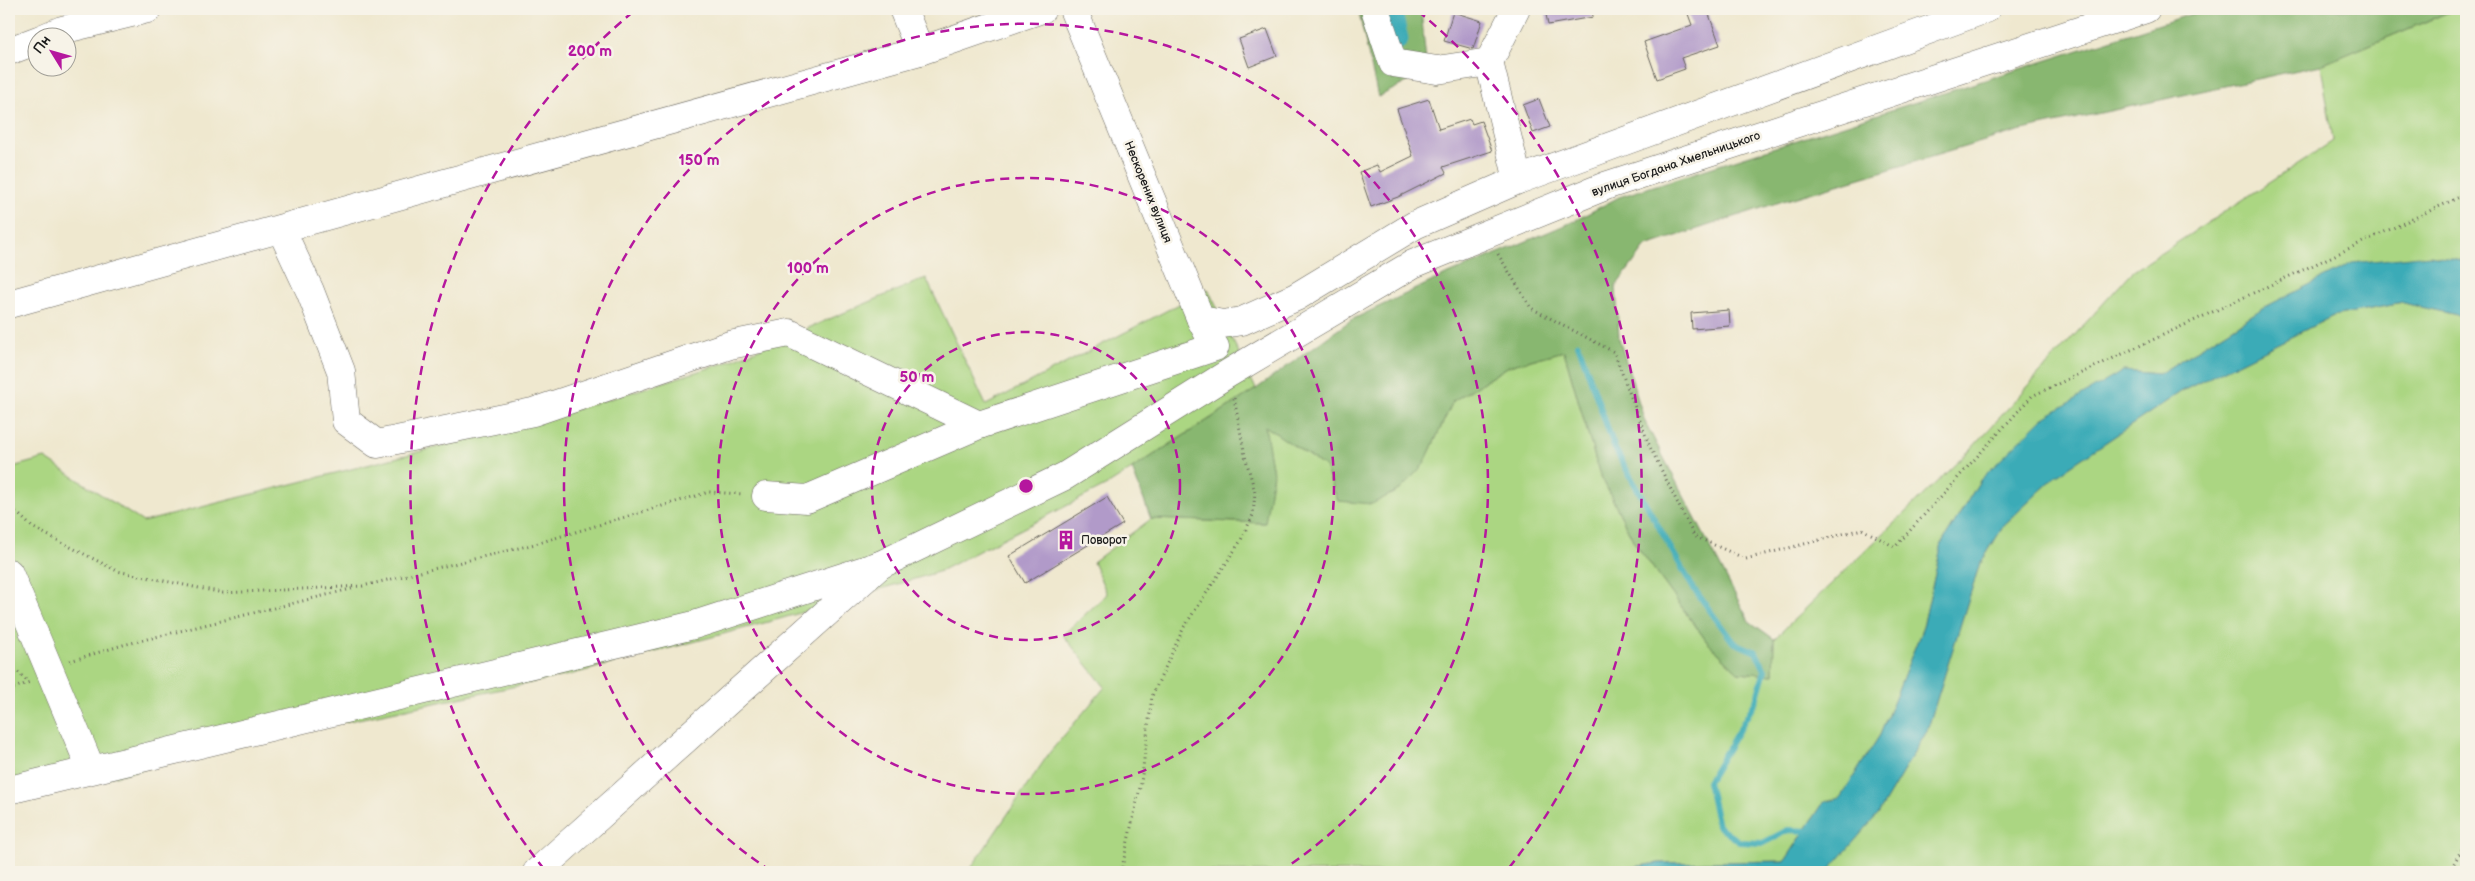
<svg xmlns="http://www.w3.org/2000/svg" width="2475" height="881" font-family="'Balsamiq Sans',sans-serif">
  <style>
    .green { fill: #abd682; stroke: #64794f }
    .forest { fill: #88b770; stroke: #526a46 }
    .water { fill: #3babb7; stroke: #2c646a }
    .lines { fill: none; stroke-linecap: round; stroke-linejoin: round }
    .stream { stroke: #3babb7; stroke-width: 6 }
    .canal { stroke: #3babb7; stroke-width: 21 }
    .building { fill: #b19ac9 }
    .minor-casing { stroke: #66635b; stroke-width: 29 }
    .major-casing { stroke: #66635b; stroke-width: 29 }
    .path { stroke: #66635b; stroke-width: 3; stroke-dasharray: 1 4; stroke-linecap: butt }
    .minor { stroke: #fff; stroke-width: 28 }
    .major { stroke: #fff; stroke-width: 28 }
    .ring { fill: none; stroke: #b5179e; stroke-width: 2.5; stroke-dasharray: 9 6 }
    .labels { text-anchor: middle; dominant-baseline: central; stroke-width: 5; stroke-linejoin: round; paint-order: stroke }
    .street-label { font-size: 12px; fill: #1c1c1c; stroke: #f7f3e8 }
    .poi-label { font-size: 12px; fill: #1c1c1c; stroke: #f7f3e8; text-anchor: start }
    .centre { fill: #b5179e; stroke: #f7f3e8; stroke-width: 2.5 }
    .ring-label { font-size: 15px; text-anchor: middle; font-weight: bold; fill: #b5179e; stroke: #f7f3e8; stroke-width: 5; stroke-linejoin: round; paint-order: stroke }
  </style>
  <rect width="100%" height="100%" fill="#f7f3e8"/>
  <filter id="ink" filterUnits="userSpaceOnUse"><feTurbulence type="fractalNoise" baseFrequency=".02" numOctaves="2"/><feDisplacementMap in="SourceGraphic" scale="10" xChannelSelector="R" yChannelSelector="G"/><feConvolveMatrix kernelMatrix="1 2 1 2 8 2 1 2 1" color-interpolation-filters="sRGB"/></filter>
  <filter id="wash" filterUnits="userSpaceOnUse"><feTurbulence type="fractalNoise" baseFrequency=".0096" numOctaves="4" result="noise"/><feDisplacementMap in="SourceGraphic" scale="20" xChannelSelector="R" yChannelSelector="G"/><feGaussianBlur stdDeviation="1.12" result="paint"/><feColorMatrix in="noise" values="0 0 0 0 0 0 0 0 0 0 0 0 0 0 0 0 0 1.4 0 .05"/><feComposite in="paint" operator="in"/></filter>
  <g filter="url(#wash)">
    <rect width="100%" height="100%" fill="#efe8cf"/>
    <g class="green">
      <polygon points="2456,9 2466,9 2466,262 2430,255 2263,308 2159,374 2123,371 1981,479 1942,543 1923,627 1880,735 1840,798 1824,802 1785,861 1659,863 1602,872 969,871 1050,752 1105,687 1063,635 1107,594 1093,562 1151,519 1264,523 1273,473 1264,425 1325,467 1338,501 1424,464 1453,401 1509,366 1564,351 1599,472 1634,542 1708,643 1738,672 1773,675 1774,639 1971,449 2132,272 2333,141 2321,65"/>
      <polygon points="926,278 986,405 1208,289 1256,389 1107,485 938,572 783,618 569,675 291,733 9,802 9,468 45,458 143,522 536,422 728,362"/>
      <polygon points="2403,303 2466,317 2466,872 1826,872 1878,814 1927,731 1979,566 2004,525 2057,475 2182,391 2333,316"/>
    </g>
    <g class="forest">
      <polygon points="1358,9 1421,9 1427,72 1378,97"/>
      <polygon points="2207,9 2456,9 2321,65 2018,131 1780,202 1646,246 1616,286 1619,339 1645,422 1749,621 1774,639 1773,675 1738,672 1708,643 1634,542 1599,472 1564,351 1509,366 1453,401 1424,464 1401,489 1372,504 1338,501 1325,467 1265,426 1273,473 1265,523 1151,519 1132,469 1256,389 1351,320 1439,278 1572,222 1619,197"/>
    </g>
    <polygon class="water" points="2430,255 2466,262 2466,317 2403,303 2333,316 2182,391 2057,475 2004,525 1979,566 1927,731 1878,814 1831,868 1826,872 1602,872 1659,863 1785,861 1824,802 1840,798 1880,735 1923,627 1942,543 1981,479 2042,419 2123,371 2159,374 2263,308 2352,263"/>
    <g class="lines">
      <polyline class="stream" points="1578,344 1615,449 1692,586 1733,642 1756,652 1765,670 1756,701 1708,782 1718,826 1740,842 1763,843 1788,830 1812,831"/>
      <polyline class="canal" points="1391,9 1398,39"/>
    </g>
    <g id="blocks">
      <g class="building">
        <polygon points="1545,9 1592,9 1593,17 1548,25"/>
        <polygon points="1702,9 1707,9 1720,45 1681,58 1685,69 1657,79 1644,42 1692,25 1688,14"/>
        <polygon points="1453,12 1482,21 1473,49 1444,41"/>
        <polygon points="1267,29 1277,56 1249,67 1239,39"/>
        <polygon points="1429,99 1439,129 1470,119 1472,124 1481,121 1492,151 1443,167 1446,173 1398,197 1371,207 1359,172 1377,165 1380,172 1413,156 1397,109"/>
        <polygon points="1539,99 1550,127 1533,133 1523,105"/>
        <polygon points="1729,310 1730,326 1692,329 1691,313"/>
        <polygon points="1107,497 1123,524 1025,583 1009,556"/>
      </g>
    </g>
  </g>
  <g filter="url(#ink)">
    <use href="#blocks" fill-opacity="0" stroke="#66635b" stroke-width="1"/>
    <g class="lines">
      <defs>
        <g id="minor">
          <polyline points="903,9 920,51"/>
          <polyline points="1073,9 1201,320 1210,337"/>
          <polyline points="1375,9 1393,63 1437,70 1489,62"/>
          <polyline points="43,38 62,30 148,9"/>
          <polyline points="9,51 38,40"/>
          <polyline points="1489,62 1518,180"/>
          <polyline points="1489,62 1516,9"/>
          <polyline points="281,229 310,291 341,371 346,421 377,444 533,412 730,345 789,333 979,425 1215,347"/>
          <polyline points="9,304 920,51 1042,9"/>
          <polyline points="1201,320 1223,324 1242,321 1296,297 1415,225 1518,180 1986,9"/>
          <polyline points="766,496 807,499 979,425"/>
          <polyline points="9,573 91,769"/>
          <polyline points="537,872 880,565"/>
        </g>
        <polyline id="major" points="9,790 694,625 880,565 1065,476 1229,373 1413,264 1608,185 2146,9"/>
      </defs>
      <use href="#minor" class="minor-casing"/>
      <use href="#major" class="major-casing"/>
      <g class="path">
        <polyline points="1498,254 1531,308 1614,352 1650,447 1694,536 1746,559 1862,529 1895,547 2032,396 2466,194"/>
        <polyline points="9,505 32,527 117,571 223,593 363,586 535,544 709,492 743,494"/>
        <polyline points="70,661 123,645 355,588"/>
        <polyline points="9,668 16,670 28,682"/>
        <polyline points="9,690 30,682"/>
        <polyline points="1121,872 1141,783 1152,696 1184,627 1240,542 1253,515 1255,492 1245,456 1234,398"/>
        <polyline points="2449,872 2466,842"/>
      </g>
      <use href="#minor" class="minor"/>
      <use href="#major" class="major"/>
    </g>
  </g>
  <g class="ring">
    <circle cx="1026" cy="486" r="154"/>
    <circle cx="1026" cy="486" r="308"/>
    <path d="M771 871A462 462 0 1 1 1281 871"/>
    <path d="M544 869A616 616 0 0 1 634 11M1418 11A616 616 0 0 1 1508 869"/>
  </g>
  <defs>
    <symbol id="building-bare" viewBox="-9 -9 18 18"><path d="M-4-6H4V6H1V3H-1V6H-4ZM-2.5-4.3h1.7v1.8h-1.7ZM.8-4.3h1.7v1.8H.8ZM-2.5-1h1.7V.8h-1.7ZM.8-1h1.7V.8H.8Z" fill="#b5179e" stroke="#f7f3e8" stroke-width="2.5" paint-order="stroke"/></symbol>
  </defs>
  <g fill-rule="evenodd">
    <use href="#building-bare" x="1052" y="526" width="28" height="28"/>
  </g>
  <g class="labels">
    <g class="street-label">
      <text transform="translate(1676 164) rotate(-19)">вулиця Богдана Хмельницького</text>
      <text transform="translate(1148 192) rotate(68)">Нескорених вулиця</text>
    </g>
    <g class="poi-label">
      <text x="1081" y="540">Поворот</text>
    </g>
  </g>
  <circle cx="1026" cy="486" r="8" class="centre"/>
  <g class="ring-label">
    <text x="590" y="56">200 m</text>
    <text x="699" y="165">150 m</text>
    <text x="808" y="273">100 m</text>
    <text x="917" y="382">50 m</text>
  </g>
  <rect width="2475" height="881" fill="none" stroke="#f7f3e8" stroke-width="30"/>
  <g transform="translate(52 52) rotate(307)"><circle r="24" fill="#f7f3e8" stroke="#9f9d96"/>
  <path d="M0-4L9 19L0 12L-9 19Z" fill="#b5179e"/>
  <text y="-8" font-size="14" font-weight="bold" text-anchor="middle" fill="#1c1c1c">Пн</text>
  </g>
</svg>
